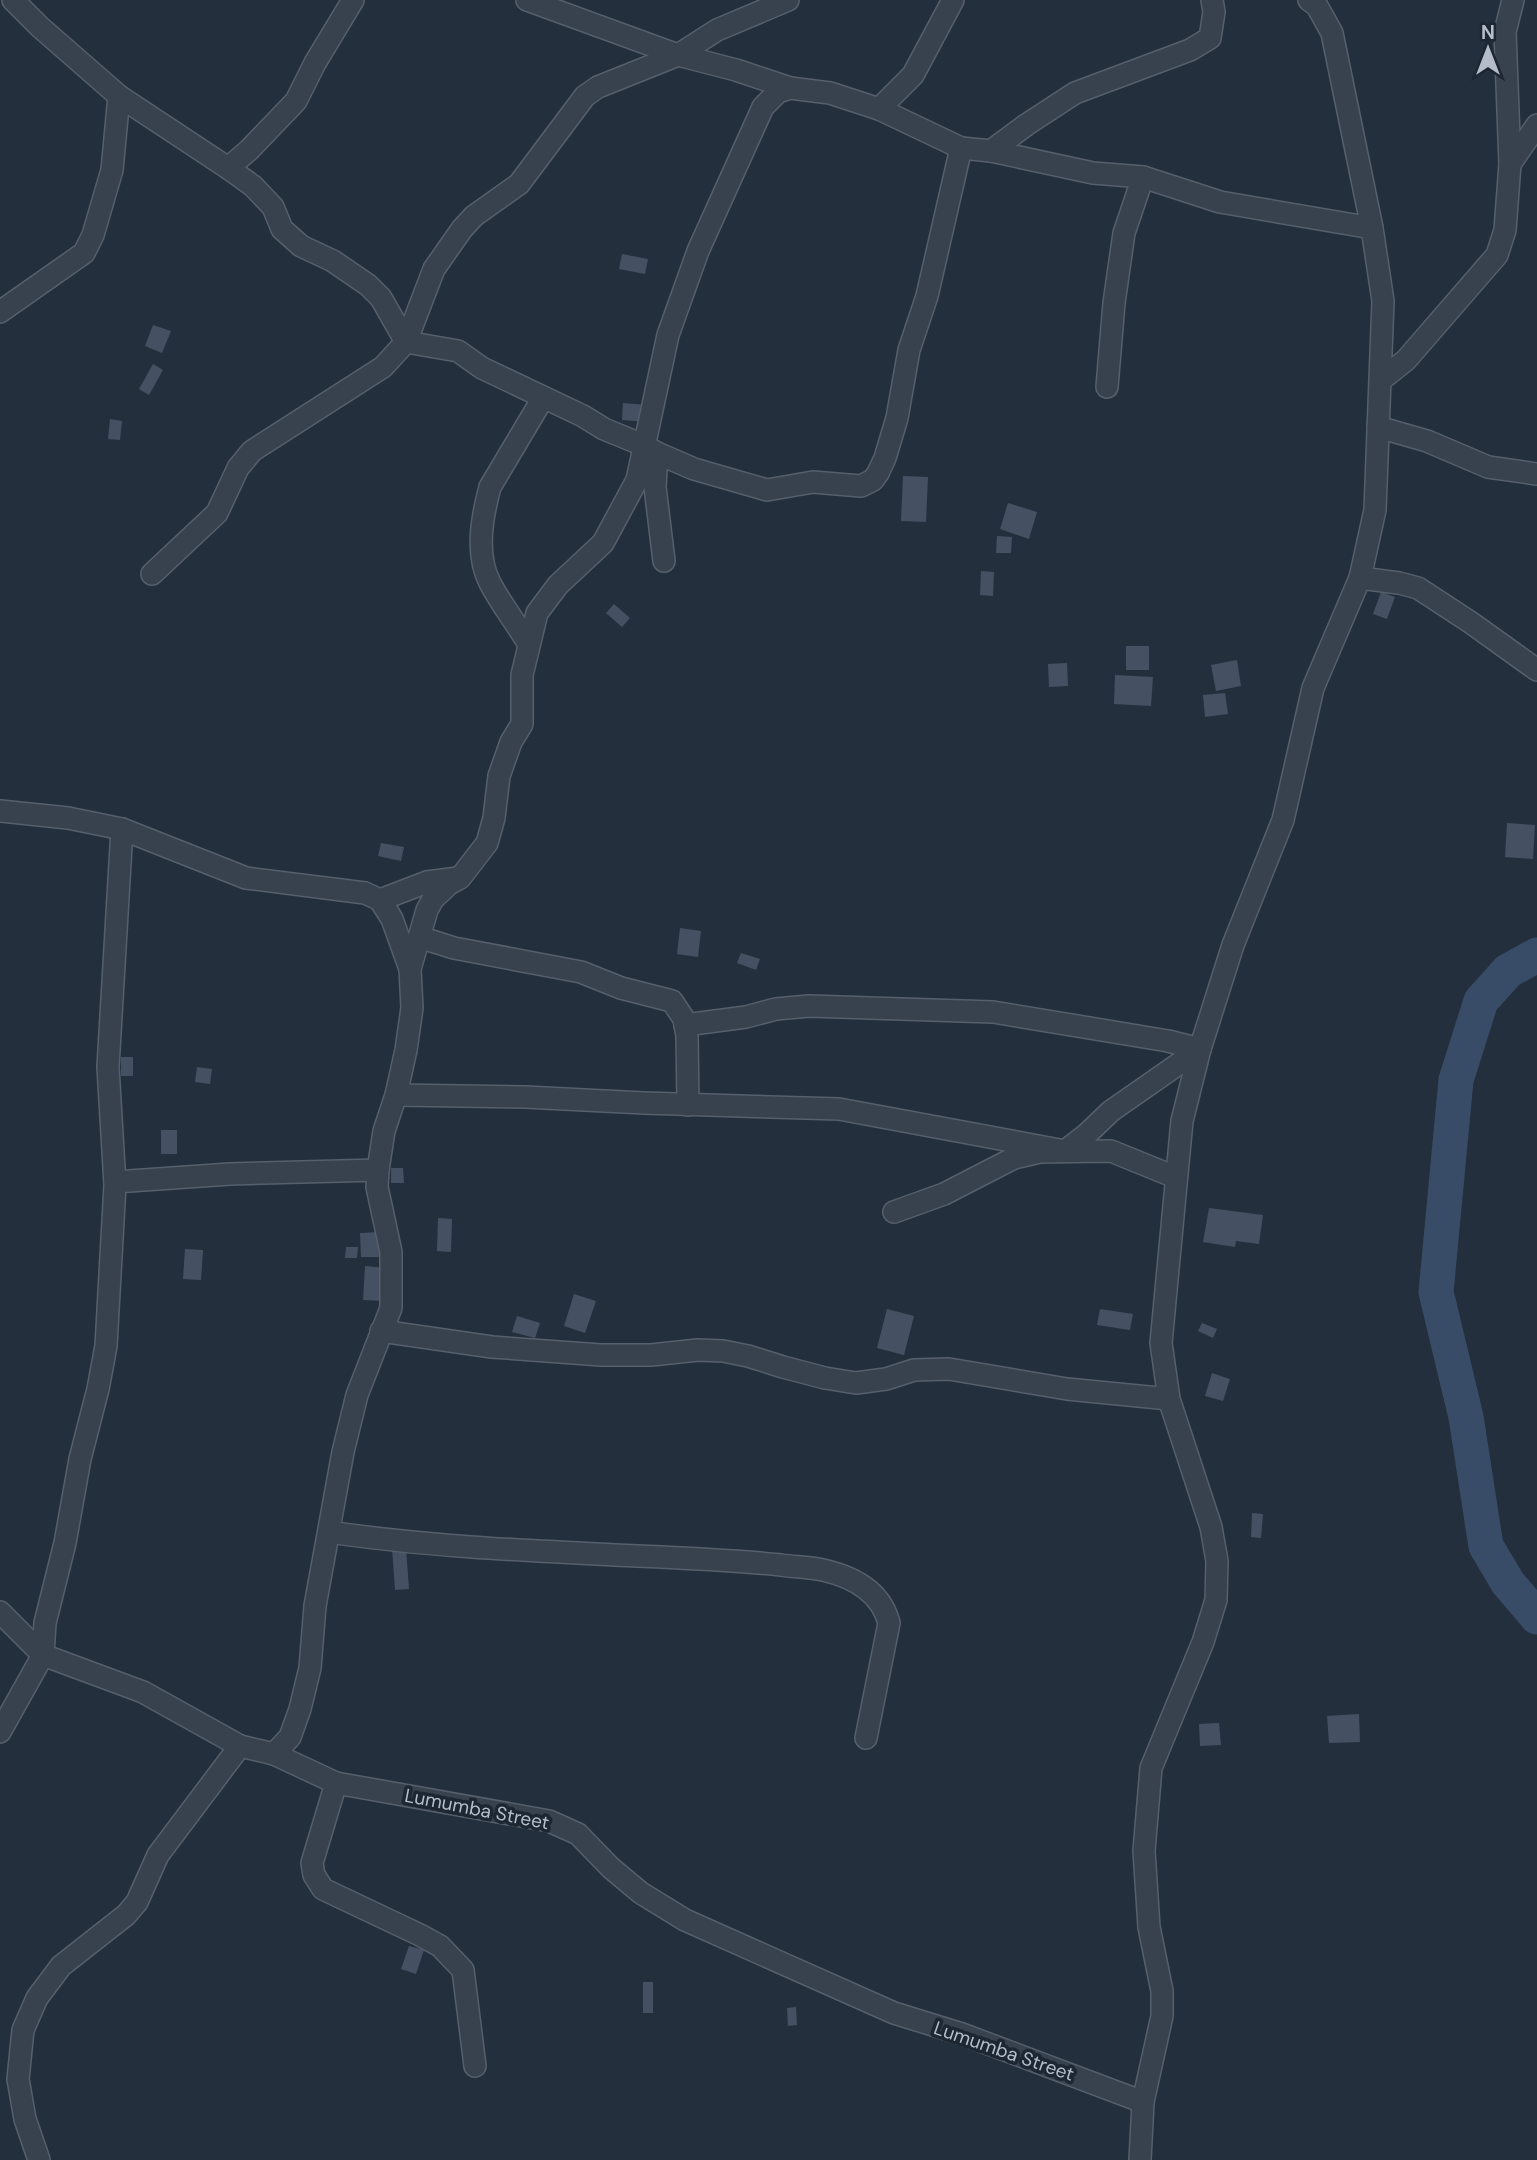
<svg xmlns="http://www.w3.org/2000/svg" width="1537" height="2160" font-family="'DM Sans',sans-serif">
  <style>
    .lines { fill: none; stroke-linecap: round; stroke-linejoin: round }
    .river { stroke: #394c67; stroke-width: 35 }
    .building { fill: #455162 }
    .street-casing { stroke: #565f6c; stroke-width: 24 }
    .street { stroke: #38414e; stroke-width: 21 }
    .labels { text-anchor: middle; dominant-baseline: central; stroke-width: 7; stroke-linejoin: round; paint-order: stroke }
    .street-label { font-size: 19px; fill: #b4bcc9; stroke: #1d2633 }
  </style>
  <rect width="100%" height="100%" fill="#242f3e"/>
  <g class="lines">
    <polyline class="river" points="1537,955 1508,971 1481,1001 1456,1080 1436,1292 1466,1417 1486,1546 1508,1583 1537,1617"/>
  </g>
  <g class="building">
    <polygon points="622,254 648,259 645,274 619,269"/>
    <polygon points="153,325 171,331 162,353 145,346"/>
    <polygon points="153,364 163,370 149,395 139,389"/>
    <polygon points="623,403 648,405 647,422 622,420"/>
    <polygon points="110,419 122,421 120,440 108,439"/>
    <polygon points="903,476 928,477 926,522 901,521"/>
    <polygon points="1008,503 1037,512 1029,539 1000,529"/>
    <polygon points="997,536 1012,537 1011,553 996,553"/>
    <polygon points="981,571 994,572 993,596 980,595"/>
    <polygon points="1381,592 1395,597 1387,619 1373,614"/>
    <polygon points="614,604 630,618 622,627 606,613"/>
    <rect x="1126" y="646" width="23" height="24"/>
    <polygon points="1237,660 1241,686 1216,691 1211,665"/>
    <polygon points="1067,663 1068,686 1049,687 1048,664"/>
    <polygon points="1115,675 1153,677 1151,706 1114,704"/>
    <polygon points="1225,693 1228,714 1205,717 1203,695"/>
    <polygon points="1507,823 1535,825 1533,859 1505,857"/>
    <polygon points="381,843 404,847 401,861 378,856"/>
    <polygon points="680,928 701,931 698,957 677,954"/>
    <polygon points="741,953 760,959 756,970 737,963"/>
    <rect x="121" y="1057" width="12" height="19"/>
    <polygon points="197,1067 212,1069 210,1084 195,1082"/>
    <rect x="161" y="1130" width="16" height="24"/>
    <polygon points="391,1168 403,1168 404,1183 391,1183"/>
    <polygon points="1209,1208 1263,1215 1259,1244 1236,1241 1235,1247 1203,1242"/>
    <polygon points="438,1218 452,1219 451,1252 437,1251"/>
    <polygon points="384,1232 384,1257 361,1257 360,1233"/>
    <polygon points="346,1247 358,1247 357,1258 345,1258"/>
    <polygon points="185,1249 203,1250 201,1280 183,1279"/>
    <polygon points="365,1266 387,1268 385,1301 363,1300"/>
    <polygon points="574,1294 596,1301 585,1333 564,1326"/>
    <polygon points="887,1309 914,1316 904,1355 877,1348"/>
    <polygon points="1100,1309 1133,1314 1130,1330 1097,1325"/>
    <polygon points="517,1316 540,1323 535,1338 512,1332"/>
    <polygon points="1202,1323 1217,1329 1213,1338 1198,1331"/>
    <polygon points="1212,1373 1230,1379 1223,1401 1205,1396"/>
    <polygon points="1252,1513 1263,1514 1261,1538 1251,1537"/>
    <polygon points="392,1548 406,1548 409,1589 395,1590"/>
    <polygon points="1359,1714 1360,1742 1329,1743 1327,1716"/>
    <polygon points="1219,1723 1221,1745 1200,1746 1199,1724"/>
    <polygon points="409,1946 424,1950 416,1974 401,1969"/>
    <rect x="643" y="1982" width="10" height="31"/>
    <polygon points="796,2007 797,2025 788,2026 787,2008"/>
  </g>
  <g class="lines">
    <defs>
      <g id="street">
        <polyline points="13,0 40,27 119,96 228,168 253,186 273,207 282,229 301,246 333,261 368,285 381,298 406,342 458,351 482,368 583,416 604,429 643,445 657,453 694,469 767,490 813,482 861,486 873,480 878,473 885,458 897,418 909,350 927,296 961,148"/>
        <polyline points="527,0 678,55 736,70 790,88"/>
        <polyline points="879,109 913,75 953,0"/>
        <polyline points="991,151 1026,125 1075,93 1190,50 1210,38 1214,12 1212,0"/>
        <polyline points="1510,164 1537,125"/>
        <polyline points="228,168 249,150 296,101 315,63 353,0"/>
        <polyline points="0,312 84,253 93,235 112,170 119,96"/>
        <polyline points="1381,380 1406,360 1497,255 1505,230 1510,164 1505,32 1513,0"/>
        <polyline points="1107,387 1114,303 1124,233 1143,177"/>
        <polyline points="1378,427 1427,441 1488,467 1537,474"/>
        <polyline points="657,453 655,487 664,561"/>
        <polyline points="152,574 217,513 238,468 252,451 383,367 406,342 434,269 462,229 474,216 519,184 585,96 598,87 678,55 717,30 788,0"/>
        <polyline points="1360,578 1399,583 1418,588 1470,622 1537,670"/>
        <path d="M528,643C516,623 501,604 490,583C475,554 482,517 490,487L543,398"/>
        <polyline points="0,811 68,818 122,829 246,878 365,893 380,900 392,919 410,969 412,1008 406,1050 396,1095 384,1131 378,1170 377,1187 391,1252 391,1308 357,1395 343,1452 315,1606 310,1668 300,1709 290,1737 274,1754"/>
        <polyline points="380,900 427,882 458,878"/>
        <polyline points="419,937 454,948 581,972 621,988 672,1001 684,1019 687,1036 688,1105"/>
        <polyline points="410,969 427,910 433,899 449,884 460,878 487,843 494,818 499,776 511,742 522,724 522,675 537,613 558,585 603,543 637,480 668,335 698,251 763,107 778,92 790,88 830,93 879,109 961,148 991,151 1093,173 1143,177 1220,202 1372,228"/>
        <polyline points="685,1025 746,1017 776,1009 809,1006 993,1012 1168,1041 1200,1049"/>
        <polyline points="396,1095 525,1097 644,1103 839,1109 1065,1151 1087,1134 1111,1111 1200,1049"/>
        <polyline points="115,1182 230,1174 378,1170"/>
        <polyline points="894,1212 944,1194 1014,1158 1040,1152 1111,1151 1175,1177"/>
        <polyline points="381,1331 492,1347 601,1355 651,1355 698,1350 723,1351 748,1356 783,1367 825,1378 856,1383 886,1379 914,1370 949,1369 1067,1389 1169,1399"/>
        <path d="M329,1532C431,1547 534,1551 637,1556C685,1558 733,1560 781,1565C794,1567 809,1567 823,1570C854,1577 881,1592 889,1623L866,1738"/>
        <polyline points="0,1612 43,1655 143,1692 240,1746 274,1754 336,1783 549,1821 578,1834 611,1868 641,1893 685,1920 894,2013 962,2034 1143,2102"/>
        <polyline points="0,1732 43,1655 45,1623 65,1543 80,1459 98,1389 106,1346 115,1185 108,1067 122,829"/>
        <polyline points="336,1783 312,1863 314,1875 323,1889 420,1935 440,1946 463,1970 475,2066"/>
        <polyline points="39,2160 25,2119 18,2079 23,2030 37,1998 61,1966 126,1915 137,1902 158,1855 240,1746"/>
        <polyline points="1140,2160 1143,2102 1162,2016 1162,1991 1149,1927 1144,1851 1151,1768 1203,1642 1216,1600 1217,1561 1211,1527 1169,1399 1161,1343 1182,1121 1200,1049 1233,945 1283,820 1313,688 1360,578 1375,510 1383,301 1372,228 1332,33 1317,6 1309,0"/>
      </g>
    </defs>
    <use href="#street" class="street-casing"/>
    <use href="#street" class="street"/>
  </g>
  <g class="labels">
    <g class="street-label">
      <text transform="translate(477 1809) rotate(11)">Lumumba Street</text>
      <text transform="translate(1004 2051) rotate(19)">Lumumba Street</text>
    </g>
  </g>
  <g transform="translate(1488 49)" stroke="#1d2633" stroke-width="5" paint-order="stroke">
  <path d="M0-5L12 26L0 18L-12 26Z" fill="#b4bcc9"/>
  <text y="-10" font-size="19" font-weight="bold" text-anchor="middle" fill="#b4bcc9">N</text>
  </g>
</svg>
